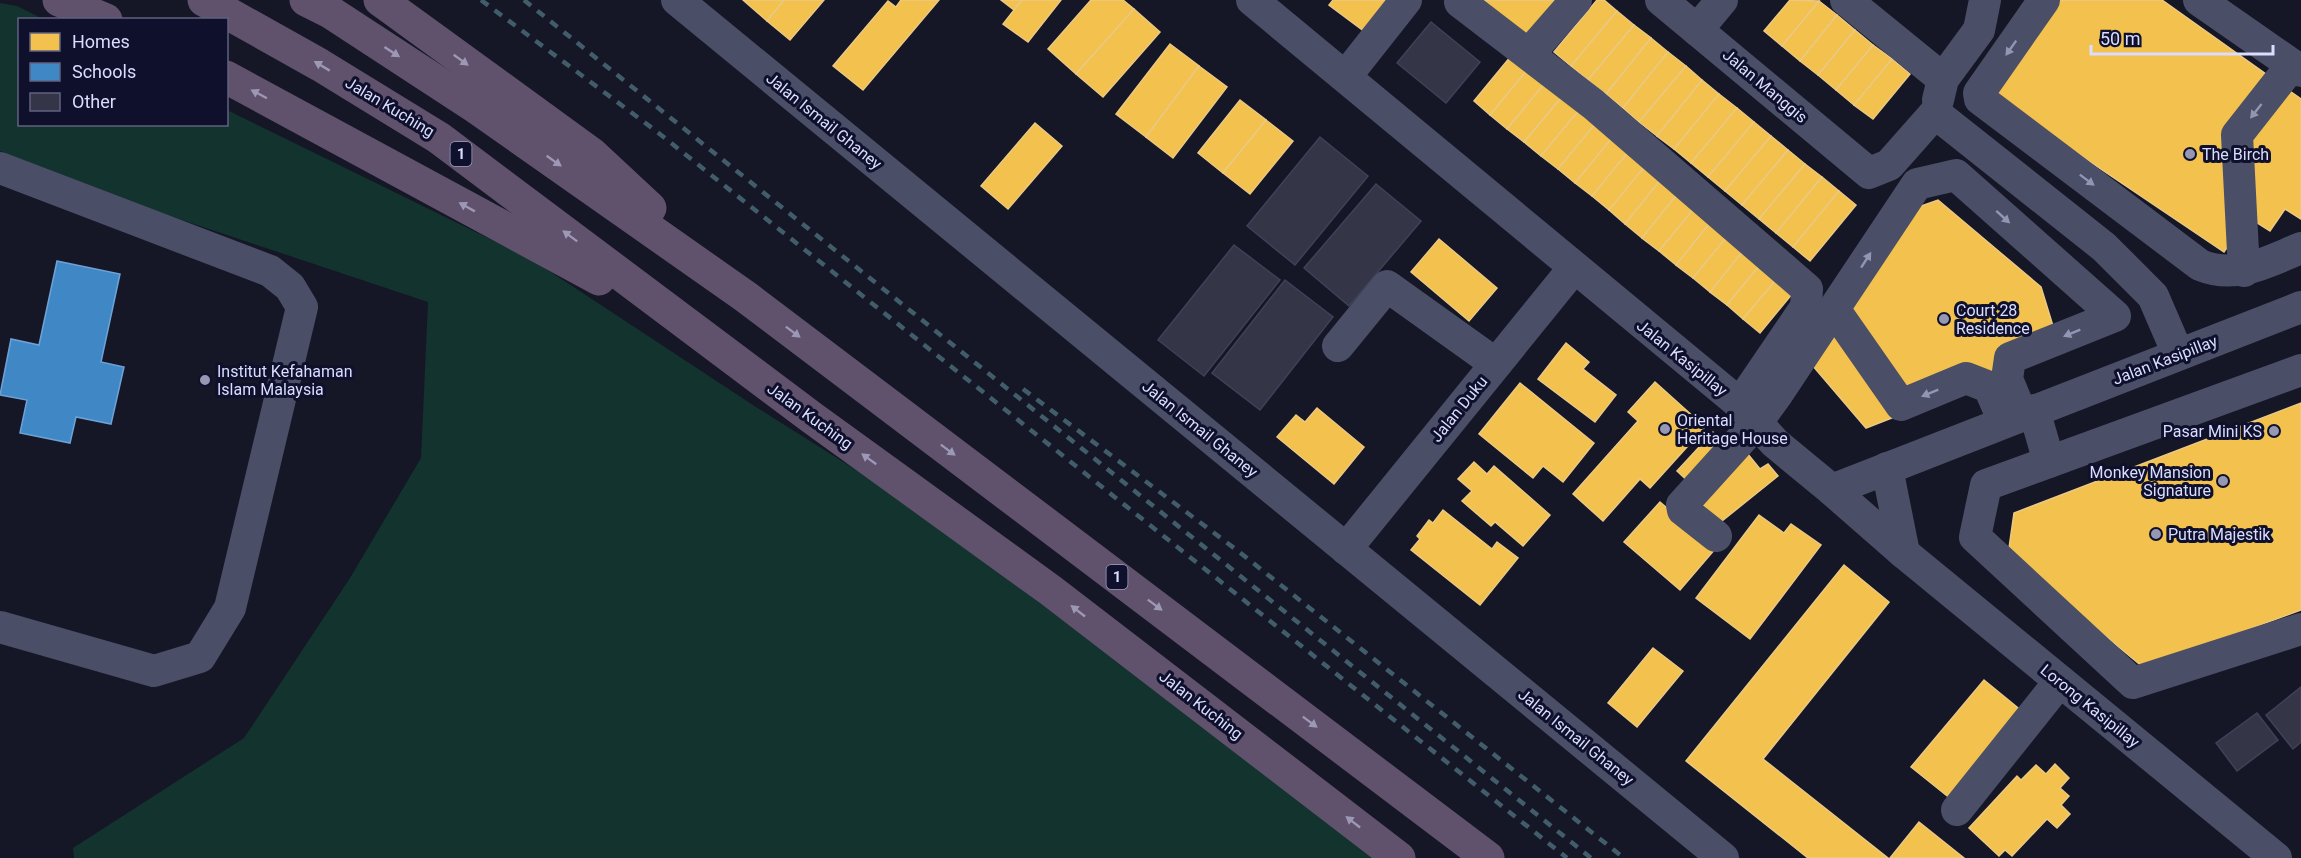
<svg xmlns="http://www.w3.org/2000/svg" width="2301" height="858" font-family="Roboto,sans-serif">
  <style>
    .green { fill: #12332e }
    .homes { fill: #f2c14e; stroke: #ebc983; stroke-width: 1.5 }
    .schools { fill: #3f88c5; stroke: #6ea2d6; stroke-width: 1.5 }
    .building { fill: #343547; stroke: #404158; stroke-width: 1.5 }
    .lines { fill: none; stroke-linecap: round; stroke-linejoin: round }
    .minor { stroke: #4a4e67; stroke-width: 32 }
    .highway { stroke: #60526c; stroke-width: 33 }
    .rail { stroke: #415d6a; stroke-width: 4.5; stroke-dasharray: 9 8; stroke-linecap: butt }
    .oneway { fill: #9296b3 }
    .oneway2 { fill: #9d98b6 }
    .poi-dot { fill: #9597b3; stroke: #0f102c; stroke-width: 2 }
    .labels { text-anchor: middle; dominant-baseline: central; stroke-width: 6; stroke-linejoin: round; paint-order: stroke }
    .shield { fill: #0f102c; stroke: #9da0c0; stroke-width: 1.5 }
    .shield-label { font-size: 15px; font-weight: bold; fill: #daddff }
    .street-label { font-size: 16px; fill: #daddff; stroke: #0f102c }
    .poi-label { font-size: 16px; fill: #daddff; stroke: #0f102c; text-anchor: start }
  </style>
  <rect width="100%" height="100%" fill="#151626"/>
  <polygon class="green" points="0,3 17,6 43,19 20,20 20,124 226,124 227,110 531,259 756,407 910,504 1374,858 74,858 73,848 244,738 350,578 421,458 428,302 161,213 0,151"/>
  <g class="homes">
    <polygon points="743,0 784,0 767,21"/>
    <polygon points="784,0 824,0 790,40 767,21"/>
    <polygon points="901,0 939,0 863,90 833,66 888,1 896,7"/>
    <polygon points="1001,0 1022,0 1014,10"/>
    <polygon points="1022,0 1061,0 1028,42 1003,24"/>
    <polygon points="1091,0 1123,0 1134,9 1076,74 1048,49"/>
    <polygon points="1333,0 1389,0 1365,32 1329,5"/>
    <polygon points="1484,0 1566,0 1528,48 1478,8"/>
    <polygon points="1597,0 1604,0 1617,11 1571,66 1554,52"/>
    <polygon points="1790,0 1819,1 1782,46 1764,31"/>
    <polygon points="2047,0 2162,0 2301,99 2301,219 2285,209 2270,231 2248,217 2224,252 1985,91"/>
    <polygon points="1819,1 1837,15 1800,61 1782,46"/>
    <polygon points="1134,9 1160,32 1103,97 1076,74"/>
    <polygon points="1617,11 1634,25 1588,80 1571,66"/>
    <polygon points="1837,15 1855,30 1818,75 1800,61"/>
    <polygon points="1634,25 1651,38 1606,94 1588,80"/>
    <polygon points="1855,30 1873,45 1836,90 1818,75"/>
    <polygon points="1651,38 1668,52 1623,108 1606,94"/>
    <polygon points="1170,44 1199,66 1146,137 1116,114"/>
    <polygon points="1873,45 1892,59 1854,105 1836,90"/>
    <polygon points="1668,52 1686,66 1639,122 1623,108"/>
    <polygon points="1511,56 1528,69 1490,115 1474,101"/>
    <polygon points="1892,59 1910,74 1873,119 1854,105"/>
    <polygon points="1199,66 1227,87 1173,158 1146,137"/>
    <polygon points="1686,66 1702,80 1657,136 1639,122"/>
    <polygon points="1528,69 1545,83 1507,129 1490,115"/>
    <polygon points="1702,80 1719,94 1674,149 1657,136"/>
    <polygon points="1545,83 1562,97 1524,142 1507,129"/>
    <polygon points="1719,94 1737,108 1691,163 1674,149"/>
    <polygon points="1562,97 1579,110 1541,156 1524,142"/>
    <polygon points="1240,100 1266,120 1223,173 1198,153"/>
    <polygon points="1737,108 1754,122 1708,177 1691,163"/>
    <polygon points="1579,110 1595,124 1558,169 1541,156"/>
    <polygon points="1266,120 1293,141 1250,194 1223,173"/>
    <polygon points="1754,122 1771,136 1725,191 1708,177"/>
    <polygon points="1035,123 1062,146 1008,209 981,186"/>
    <polygon points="1595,124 1612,138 1575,183 1558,169"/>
    <polygon points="1771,136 1788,150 1742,205 1725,191"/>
    <polygon points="1612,138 1629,151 1592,196 1575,183"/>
    <polygon points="1788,150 1805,164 1759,219 1742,205"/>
    <polygon points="1629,151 1646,165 1609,210 1592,196"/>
    <polygon points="1805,164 1822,177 1776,233 1759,219"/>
    <polygon points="1646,165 1662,178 1625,224 1609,210"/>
    <polygon points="1822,177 1839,191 1793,247 1776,233"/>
    <polygon points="1662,178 1679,192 1642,238 1625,224"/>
    <polygon points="1839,191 1856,205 1810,261 1793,247"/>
    <polygon points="1679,192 1696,206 1659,251 1642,238"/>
    <polygon points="1938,200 2041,287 2061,352 1866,428 1812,365 1898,214"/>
    <polygon points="1696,206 1713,219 1676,265 1659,251"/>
    <polygon points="1713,219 1730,233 1693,278 1676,265"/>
    <polygon points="1730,233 1747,246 1710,292 1693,278"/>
    <polygon points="1439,239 1497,288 1469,321 1411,272"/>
    <polygon points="1747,246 1764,260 1727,305 1710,292"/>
    <polygon points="1764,260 1781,274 1743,319 1727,305"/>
    <polygon points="1781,274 1797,288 1760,333 1743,319"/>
    <polygon points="1566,343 1589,362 1583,369 1616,395 1595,422 1538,379"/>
    <polygon points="1655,382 1705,427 1650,488 1640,479 1603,521 1573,494 1638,421 1628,412"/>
    <polygon points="1520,383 1594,443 1563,482 1543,466 1533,478 1479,434"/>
    <polygon points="2301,403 2301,610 2144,668 2008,555 2014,513"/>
    <polygon points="1317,408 1364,447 1334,484 1277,437 1296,415 1305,422"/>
    <polygon points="1713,432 1731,448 1694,487 1677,471"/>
    <polygon points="1747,453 1760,469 1768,464 1778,476 1717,525 1693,496"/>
    <polygon points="1474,462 1487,474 1494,466 1550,515 1523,546 1495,522 1491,526 1462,501 1472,491 1458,479"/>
    <polygon points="1660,502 1715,549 1680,590 1624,542"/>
    <polygon points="1443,510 1492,549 1497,542 1518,558 1480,605 1411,550 1420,539 1417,536 1429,520 1433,523"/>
    <polygon points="1759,515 1784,533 1791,524 1821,545 1750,639 1696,598"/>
    <polygon points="1844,565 1889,602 1763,759 1888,858 1808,858 1686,761"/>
    <polygon points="1653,648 1683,671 1637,727 1608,703"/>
    <polygon points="1984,680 2028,716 1956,803 1911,767"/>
    <polygon points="2055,764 2069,778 2060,788 2069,796 2061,805 2070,814 2057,828 2047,819 2012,856 2005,850 1999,856 1969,828 2017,776 2021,780 2036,765 2046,774"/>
    <polygon points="1919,822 1964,858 1890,858"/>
  </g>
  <polygon class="schools" points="57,261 120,274 101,362 124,367 111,424 76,417 70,443 20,433 27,400 0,395 11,339 39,345"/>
  <g class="building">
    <polygon points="1431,22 1480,62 1446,103 1397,63"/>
    <polygon points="1320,137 1368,176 1295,265 1247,226"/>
    <polygon points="1376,184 1421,221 1349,306 1304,268"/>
    <polygon points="1234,245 1280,280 1204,376 1158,340"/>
    <polygon points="1285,280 1333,317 1260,410 1212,373"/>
    <polygon points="2301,687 2301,742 2293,749 2266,715"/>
    <polygon points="2257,713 2278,740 2237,771 2216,743"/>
  </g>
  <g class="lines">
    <g class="minor">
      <polyline points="677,0 1723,858"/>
      <polyline points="1252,0 1740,404 1775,443 1832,490 2301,307"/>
      <polyline points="1461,0 1460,2 1593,104 1807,289 1806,307 1740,404"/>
      <polyline points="1661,0 1869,173 1889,165 1935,113 2104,247 2153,296 2178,354"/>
      <polyline points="1846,0 1943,79"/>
      <path d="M2044,0L1979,93L1980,99L2200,265C2236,280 2267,262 2301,248"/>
      <polyline points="2199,0 2301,71"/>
      <polyline points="1697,30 1722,0"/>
      <polyline points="1529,54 1576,0"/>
      <polyline points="1346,76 1406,0"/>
      <polyline points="1938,100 1943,79 1979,30 1985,0"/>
      <polyline points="0,168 270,271 290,287 302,307 230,608 200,657 154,671 0,627"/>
      <polyline points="2244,271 2237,135 2292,65"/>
      <polyline points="1834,309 1901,405 1966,378 1989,387 2004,422"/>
      <polyline points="1338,346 1387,286 1496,364"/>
      <polyline points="2301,370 1986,485 1975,537 2133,683 2301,629"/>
      <polyline points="2034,410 2049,462"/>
      <polyline points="1887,468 1904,553"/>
      <polyline points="1832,490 1904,553 2276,858"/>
      <polyline points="1716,536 1683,510 1682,505 1757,422 1778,393 1917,184 1956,175 2115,316 2010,358 2007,379 2022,415"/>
      <polyline points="1346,549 1573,269"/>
      <polyline points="1957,810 2060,681"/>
    </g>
    <g class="highway">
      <polyline points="59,0 106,20"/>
      <polyline points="204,0 320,65 439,138 811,417 1050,590 1399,858"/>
      <polyline points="306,0 330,12 477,108 746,297 1488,858"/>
      <polyline points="380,0 592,154 650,208"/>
      <polyline points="226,77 599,279"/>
    </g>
    <g class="rail">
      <polyline points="481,0 656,131 1567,858"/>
      <polyline points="524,0 1591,858"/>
      <polyline points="1023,389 1238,551 1624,858"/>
    </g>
  </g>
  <defs><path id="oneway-solid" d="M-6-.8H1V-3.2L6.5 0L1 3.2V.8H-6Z" transform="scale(1.5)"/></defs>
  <g class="oneway">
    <use href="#oneway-solid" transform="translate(2011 48) rotate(125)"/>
    <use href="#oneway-solid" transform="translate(2256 111) rotate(128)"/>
    <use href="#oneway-solid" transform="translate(2087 180) rotate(37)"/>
    <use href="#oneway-solid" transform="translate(2003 217) rotate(42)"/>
    <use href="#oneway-solid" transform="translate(1866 260) rotate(-57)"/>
    <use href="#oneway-solid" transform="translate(2072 333) rotate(158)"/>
    <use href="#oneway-solid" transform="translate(1930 393) rotate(158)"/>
  </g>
  <g class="oneway2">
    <use href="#oneway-solid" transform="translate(392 52) rotate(33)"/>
    <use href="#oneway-solid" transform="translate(461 60) rotate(36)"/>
    <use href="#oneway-solid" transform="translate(322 66) rotate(-149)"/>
    <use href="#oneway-solid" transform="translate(259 94) rotate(-152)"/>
    <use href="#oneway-solid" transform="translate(554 161) rotate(35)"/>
    <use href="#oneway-solid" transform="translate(467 207) rotate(-151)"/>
    <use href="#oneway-solid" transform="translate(570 236) rotate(-143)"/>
    <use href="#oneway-solid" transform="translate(793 332) rotate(37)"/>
    <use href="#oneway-solid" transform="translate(948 450) rotate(37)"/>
    <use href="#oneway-solid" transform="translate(869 459) rotate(-144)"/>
    <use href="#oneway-solid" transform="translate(1155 605) rotate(37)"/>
    <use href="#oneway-solid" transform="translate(1078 611) rotate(-142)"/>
    <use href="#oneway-solid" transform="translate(1310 722) rotate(37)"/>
    <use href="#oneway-solid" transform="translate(1353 822) rotate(-142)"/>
  </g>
  <g class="poi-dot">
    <circle cx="2190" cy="154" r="6"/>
    <circle cx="1944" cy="319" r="6"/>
    <circle cx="205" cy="380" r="6"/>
    <circle cx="1665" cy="429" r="6"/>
    <circle cx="2274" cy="431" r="6"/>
    <circle cx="2223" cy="481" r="6"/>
    <circle cx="2156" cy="534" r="6"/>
  </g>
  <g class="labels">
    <g class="shield">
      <rect x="450.5" y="142" width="21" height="24" rx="4.5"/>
      <rect x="1106.5" y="565" width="21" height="24" rx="4.5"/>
    </g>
    <g class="shield-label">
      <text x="461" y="154">1</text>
      <text x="1117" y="577">1</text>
    </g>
    <g class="street-label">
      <text transform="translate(1765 86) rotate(40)">Jalan Manggis</text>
      <text transform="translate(390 107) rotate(31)">Jalan Kuching</text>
      <text transform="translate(824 121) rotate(39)">Jalan Ismail Ghaney</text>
      <text transform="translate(1682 358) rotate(39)">Jalan Kasipillay</text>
      <text transform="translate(2165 360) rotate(-21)">Jalan Kasipillay</text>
      <text transform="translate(1459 409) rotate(-51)">Jalan Duku</text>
      <text transform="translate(810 416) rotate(36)">Jalan Kuching</text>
      <text transform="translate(1200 429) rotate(39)">Jalan Ismail Ghaney</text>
      <text transform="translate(1201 705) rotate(38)">Jalan Kuching</text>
      <text transform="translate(2090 706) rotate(39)">Lorong Kasipillay</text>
      <text transform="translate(1576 737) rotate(39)">Jalan Ismail Ghaney</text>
    </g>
    <g class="poi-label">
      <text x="2202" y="154">The Birch</text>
      <text x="1956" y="310">Court 28<tspan x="1956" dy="18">Residence</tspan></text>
      <text x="217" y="371">Institut Kefahaman<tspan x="217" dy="18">Islam Malaysia</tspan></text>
      <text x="1677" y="420">Oriental<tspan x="1677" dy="18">Heritage House</tspan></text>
      <text x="2262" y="431" text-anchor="end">Pasar Mini KS</text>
      <text x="2211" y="472" text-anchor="end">Monkey Mansion<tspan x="2211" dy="18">Signature</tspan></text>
      <text x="2168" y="534">Putra Majestik</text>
    </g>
  </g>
  <rect x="18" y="18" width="210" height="108" fill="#0f102c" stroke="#606280" stroke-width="1.5"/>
  <rect x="30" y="33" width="30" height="18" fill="#f2c14e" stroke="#606280" stroke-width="1.5"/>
  <text x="72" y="48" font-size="18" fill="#daddff">Homes</text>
  <rect x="30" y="63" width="30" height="18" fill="#3f88c5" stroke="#606280" stroke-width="1.5"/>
  <text x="72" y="78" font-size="18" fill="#daddff">Schools</text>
  <rect x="30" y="93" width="30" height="18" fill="#343547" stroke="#606280" stroke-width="1.5"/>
  <text x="72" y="108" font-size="18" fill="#daddff">Other</text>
  <path d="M2091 45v9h182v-9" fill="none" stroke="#daddff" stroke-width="3"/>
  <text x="2100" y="45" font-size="18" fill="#daddff" stroke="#0f102c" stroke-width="4.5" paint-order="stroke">50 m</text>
</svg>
